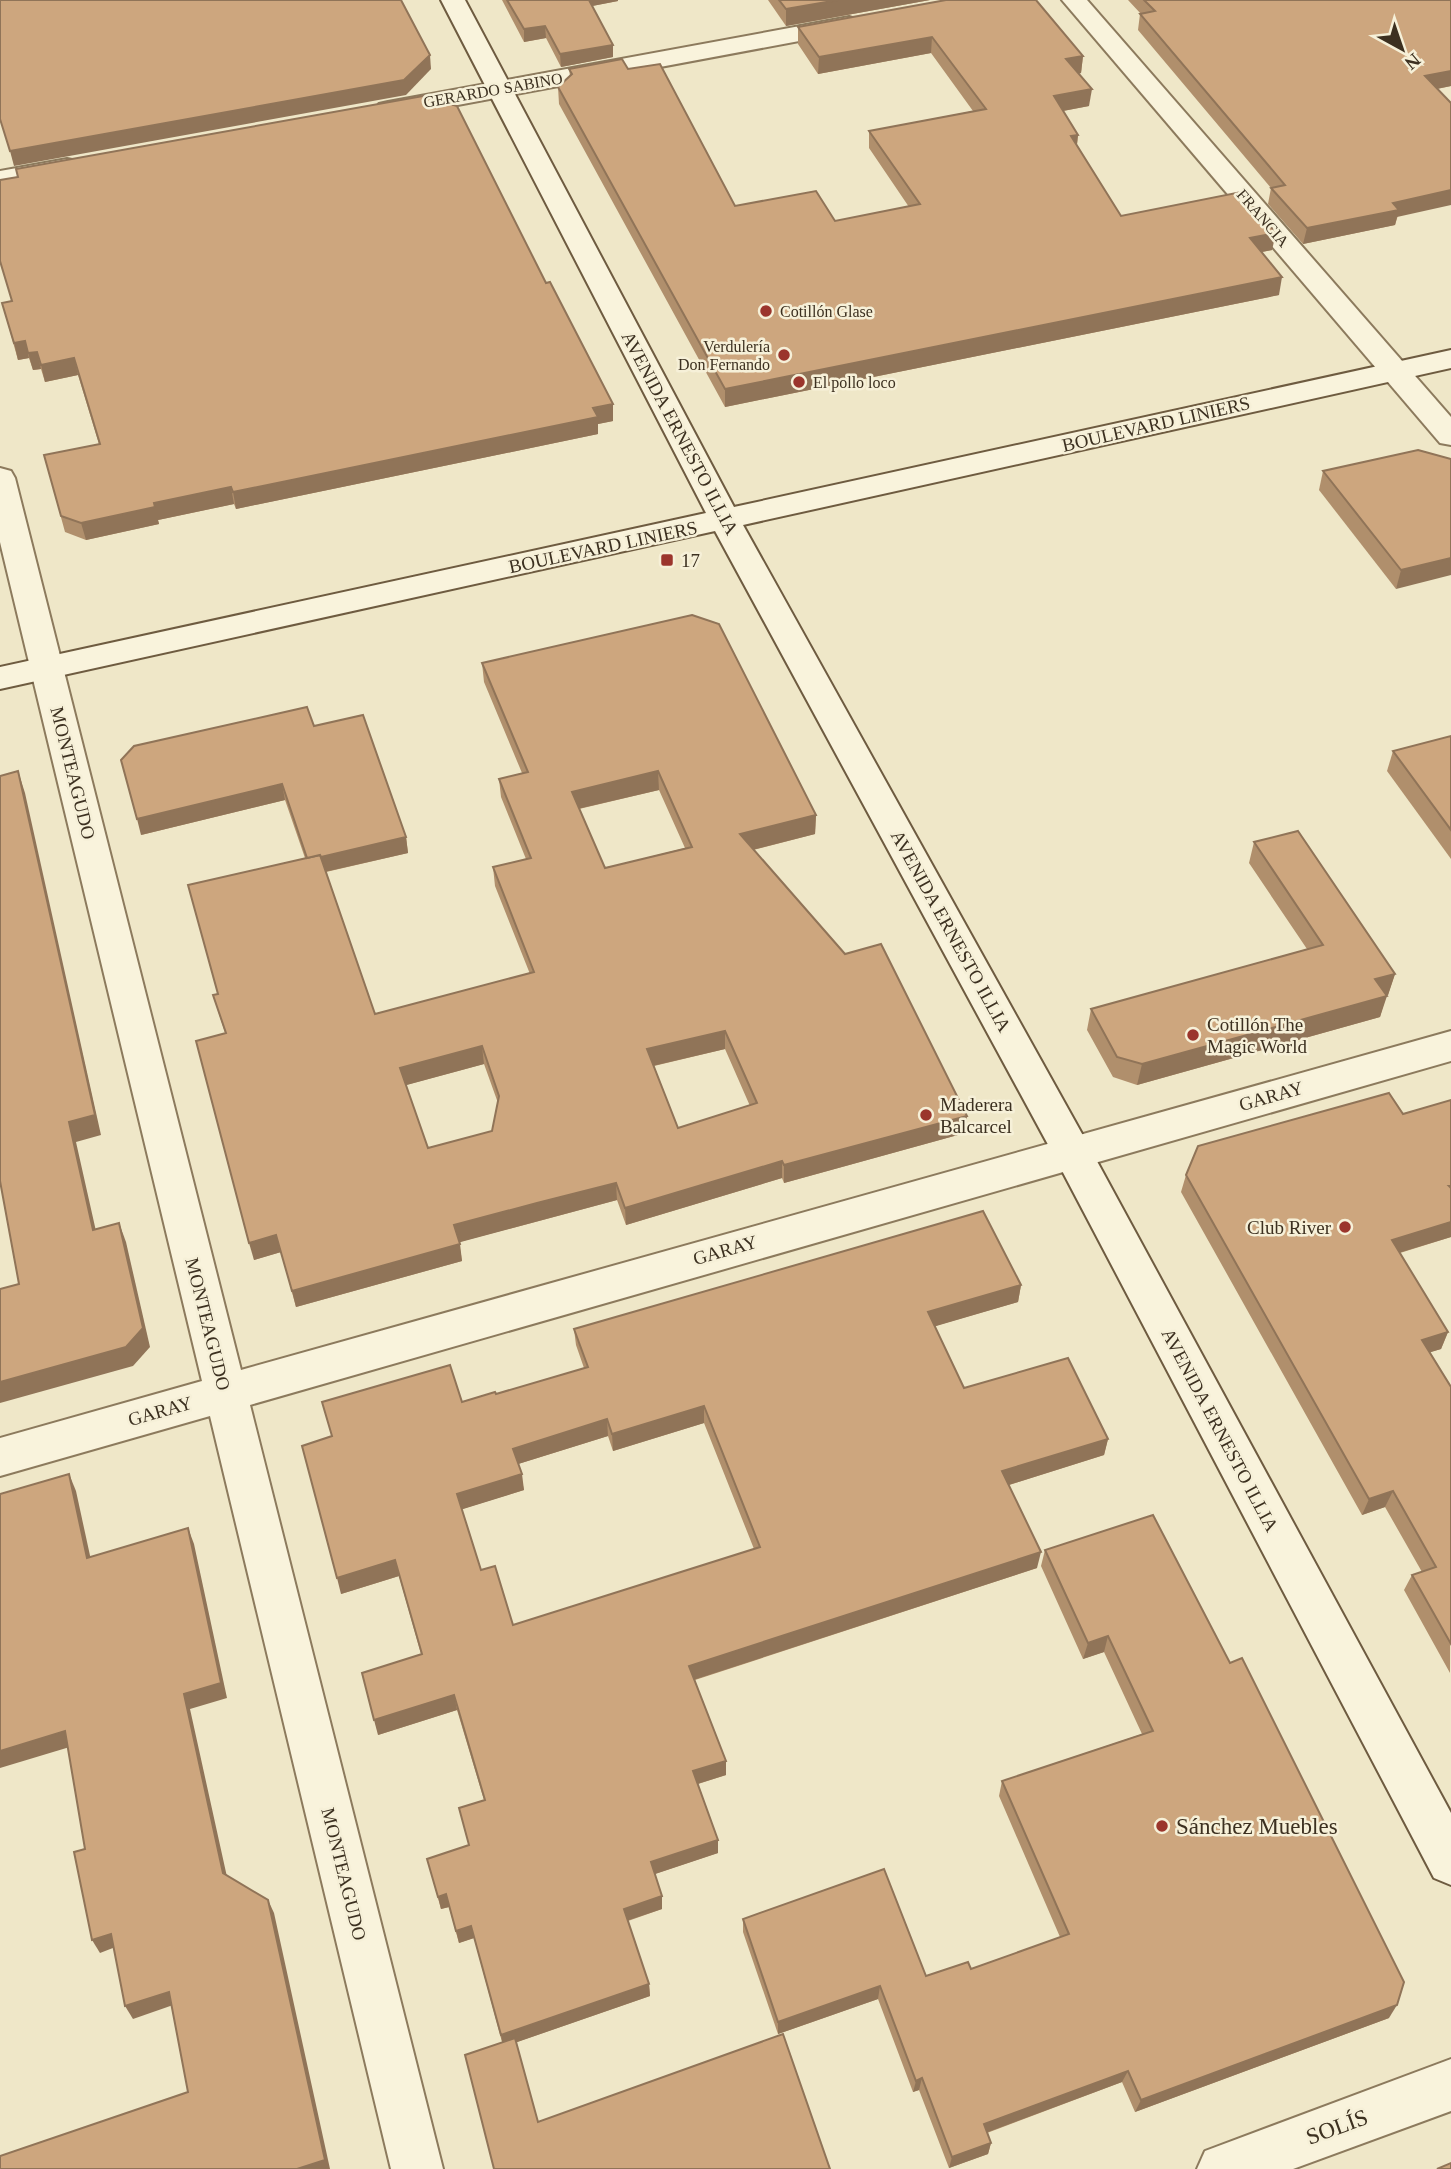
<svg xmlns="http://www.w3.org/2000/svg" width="1451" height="2169" font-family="'Times New Roman',serif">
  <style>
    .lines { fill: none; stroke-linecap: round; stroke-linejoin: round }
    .street-casing { stroke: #8c7a5d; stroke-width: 4 }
    .secondary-casing { stroke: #6e5b40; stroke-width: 4 }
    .street { fill: #f9f3dc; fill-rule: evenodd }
    .secondary { fill: #f9f3dc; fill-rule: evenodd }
    .wall { fill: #b08f6c; fill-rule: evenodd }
    .shaded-wall { fill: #907458 }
    .building { fill: #cda67e; stroke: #907458; stroke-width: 2; fill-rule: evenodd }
    .poi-dot { fill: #9b352c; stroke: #f6f0d8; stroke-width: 2.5 }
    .labels { text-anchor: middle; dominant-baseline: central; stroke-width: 5; stroke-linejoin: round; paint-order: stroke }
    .far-street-label { font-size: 16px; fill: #3c3020; stroke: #f6f0d8 }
    .far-poi-label { font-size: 16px; fill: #3c3020; stroke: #f6f0d8; text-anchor: start }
    .street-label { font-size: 19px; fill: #3c3020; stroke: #f6f0d8 }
    .poi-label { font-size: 19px; fill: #3c3020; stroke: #f6f0d8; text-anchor: start }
    .near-poi-label { font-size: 23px; fill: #3c3020; stroke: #f6f0d8; text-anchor: start }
    .near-street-label { font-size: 23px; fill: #3c3020; stroke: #f6f0d8 }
  </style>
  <rect width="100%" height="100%" fill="#efe7c8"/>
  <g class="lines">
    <defs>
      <g id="street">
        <polygon points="1062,0 1087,0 1451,417 1451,445 1440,443"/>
        <polygon points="849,17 858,20 862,25 858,30 388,118 379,116 375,110 379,104 388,102"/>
        <polygon points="67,159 77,161 81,167 77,173 0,187 0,171"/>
        <polygon points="0,468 11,471 15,478 241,1370 1451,1031 1451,1061 250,1405 443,2169 391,2169 210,1416 0,1476 0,1438 202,1381 0,542"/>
        <polygon points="1451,2059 1451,2111 1293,2169 1197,2169 1205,2151"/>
      </g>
      <polygon id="secondary" points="441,0 465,0 734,507 1451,350 1451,368 743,525 1086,1141 1451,1813 1451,1885 1434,1878 1058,1163 715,531 0,689 0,667 706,513"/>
    </defs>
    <use href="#street" class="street-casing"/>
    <use href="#secondary" class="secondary-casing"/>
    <use href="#street" class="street"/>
    <use href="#secondary" class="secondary"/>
  </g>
  <g class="wall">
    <polygon points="502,0 618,0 618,1 592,6 613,45 613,57 561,67 546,38 524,42"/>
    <polygon points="768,0 930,0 786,26"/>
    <polygon points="946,0 1083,56 1081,73 1078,74 1089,106 1063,111 1078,135 1077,145 1121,216 1272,250 1262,252 1279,295 725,407 559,104 558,87 570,76 569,69 628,69 735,206 835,221 909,207 869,148 869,131 973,111 931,53 818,74 798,44 798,27"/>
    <polygon points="1128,0 1451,0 1451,86 1437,89 1395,225 1303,244 1268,204 1271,188 1138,30 1140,14 1141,14"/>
    <polygon points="2,303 613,421 598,424 598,434 236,509 234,504 158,520 159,524 86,540 65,532 44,455 99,444 78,375 45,382 41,369 33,370 29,358 18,360"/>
    <polygon points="1451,459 1396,589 1319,490 1323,471"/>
    <path d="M482,663L816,815L815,834L753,850L965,1133L784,1183L782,1178L626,1225L617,1200L539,1221L459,1242L462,1261L296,1307L281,1252L254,1260L225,1033L213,995L217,994L305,858L285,800L141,835L314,726L406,837L408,853L326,872L375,1014L530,974L495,886L493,867L526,859L501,797L499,779L522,773L484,682ZM659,790L685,848L605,868L579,809ZM725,1049L750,1106L678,1128L654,1066ZM484,1064L498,1103L492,1131L428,1148L406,1085Z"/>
    <polygon points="1451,736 1451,859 1387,771 1393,751"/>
    <polygon points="1254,842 1395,974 1388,995 1386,995 1380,1017 1137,1085 1113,1077 1087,1030 1091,1009 1307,949 1249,863"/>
    <polygon points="1451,1100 1451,1237 1400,1253 1448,1332 1441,1349 1430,1352 1451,1387 1450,1673 1404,1590 1412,1575 1422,1572 1385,1507 1362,1515 1181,1192 1186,1175"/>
    <path d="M1021,1285L1018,1302L935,1326L964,1388L1108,1439L1104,1455L1009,1485L1037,1568L695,1680L726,1775L698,1784L718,1840V1853L655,1874L662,1909L628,1921L649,1984L650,1996L517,2042L494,2169L502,2042L474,1938L459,1943L449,1907L441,1909L427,1859L468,1846L484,1800L457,1710L378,1735L421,1654L399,1576L341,1594L462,1402L496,1394L584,1368L576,1345L574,1329ZM704,1423L754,1549L513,1625L481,1570L462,1509L524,1490L518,1464L608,1436L613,1451Z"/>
    <polygon points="1045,1550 1389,2018 1135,2112 1122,2082 987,2133 991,2143 988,2154 949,2168 919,2090 913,2092 878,1999 778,2034 743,1932 743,1919 926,1976 971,1969 1060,1937 999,1796 1002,1781 1142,1734 1104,1652 1083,1659 1041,1566"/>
  </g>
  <g class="shaded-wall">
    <polygon points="586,0 618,0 618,1 587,7"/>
    <polygon points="838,0 930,0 786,26 786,9"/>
    <polygon points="545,26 546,38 524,42 524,29"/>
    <polygon points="932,37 931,53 818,74 819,57"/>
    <polygon points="613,45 613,57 561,67 560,54"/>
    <polygon points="430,55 431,69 406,95 14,166 10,151"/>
    <polygon points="1083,56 1081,73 1064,76 1066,59"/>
    <polygon points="1451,71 1451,86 1421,92 1425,76"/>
    <polygon points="1092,89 1089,106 1052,113 1054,96"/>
    <polygon points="1078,135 1076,152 1071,136"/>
    <polygon points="1451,190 1451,205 1397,217 1395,225 1303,244 1307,228 1393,203"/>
    <polygon points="1276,233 1272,250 1246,255 1250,238"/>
    <polygon points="1282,277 1279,295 725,407 725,389"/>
    <polygon points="25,341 29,358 18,360 14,343"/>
    <polygon points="37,352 41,369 33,370 28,353"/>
    <polygon points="74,358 78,375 45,382 41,365"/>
    <polygon points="613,404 613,421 598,424 598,434 236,509 233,492"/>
    <polygon points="231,487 234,504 158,520 159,524 86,540 81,523 154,503"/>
    <polygon points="1451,558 1451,575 1396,589 1401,570"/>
    <polygon points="18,771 25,793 101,1135 76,1142 100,1249 93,1230 69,1122"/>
    <polygon points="658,771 659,790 573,810 572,792"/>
    <polygon points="282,784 285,800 141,835 137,819"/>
    <polygon points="816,815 815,834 740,853 740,834"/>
    <polygon points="406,837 408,853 311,875 308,860"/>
    <polygon points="1395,974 1388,995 1369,1000 1375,979"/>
    <polygon points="1387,996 1380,1017 1137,1085 1142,1064"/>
    <polygon points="725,1031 725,1049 648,1067 647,1049"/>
    <polygon points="482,1046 484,1064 403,1086 400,1068"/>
    <polygon points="967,1116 965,1133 784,1183 784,1165"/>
    <polygon points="782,1161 782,1178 626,1225 625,1208"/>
    <polygon points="616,1183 617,1200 457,1243 454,1225"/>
    <polygon points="1451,1222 1451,1237 1385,1257 1392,1240"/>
    <polygon points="119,1223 126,1242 150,1347 133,1366 0,1403 0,1382"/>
    <polygon points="276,1235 281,1252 254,1260 249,1243"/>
    <polygon points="460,1244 462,1261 296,1307 292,1291"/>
    <polygon points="1021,1285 1018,1302 926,1329 928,1312"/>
    <polygon points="1448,1332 1441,1349 1415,1357 1422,1340"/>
    <polygon points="704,1406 704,1423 613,1451 612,1434"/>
    <polygon points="607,1419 608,1436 515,1465 513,1449"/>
    <polygon points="1108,1439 1104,1455 999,1488 1002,1471"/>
    <polygon points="69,1474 76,1491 94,1574 87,1558"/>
    <polygon points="522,1474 524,1490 460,1510 457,1494"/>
    <polygon points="1393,1491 1385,1507 1362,1515 1369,1499"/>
    <polygon points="188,1528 194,1544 227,1698 190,1709 229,1886 223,1873 184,1694"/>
    <polygon points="1041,1552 1037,1568 690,1681 689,1666"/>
    <polygon points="395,1560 399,1576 341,1594 337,1578"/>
    <polygon points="1108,1636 1104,1652 1083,1659 1088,1643"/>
    <polygon points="454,1695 457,1710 378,1735 374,1720"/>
    <polygon points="65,1731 73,1746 0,1768 0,1751"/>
    <polygon points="726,1761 726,1775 694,1785 693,1771"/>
    <polygon points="718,1840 718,1853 652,1875 651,1862"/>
    <polygon points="446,1894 449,1907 441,1909 438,1897"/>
    <polygon points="662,1896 662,1909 626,1921 624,1909"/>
    <polygon points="268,1900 274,1913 330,2169 297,2169"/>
    <polygon points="471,1926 474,1938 459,1943 456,1931"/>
    <polygon points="111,1934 118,1946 100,1953 92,1940"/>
    <polygon points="649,1984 650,1996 503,2047 501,2035"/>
    <polygon points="880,1986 878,1999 778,2034 778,2022"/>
    <polygon points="169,1992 176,2004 133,2019 125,2006"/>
    <polygon points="1397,2005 1389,2018 1135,2112 1141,2100"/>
    <polygon points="1128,2071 1122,2082 980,2135 984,2124"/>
    <polygon points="922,2078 919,2090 913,2092 916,2081"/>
    <polygon points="991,2143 988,2154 949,2168 952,2157"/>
  </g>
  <g class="building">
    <polygon points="0,0 401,0 430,55 404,80 10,151 0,119"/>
    <polygon points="507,0 589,0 613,45 560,54 545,26 524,29"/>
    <polygon points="779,0 838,0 786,9"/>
    <polygon points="946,0 1036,0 1083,56 1066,59 1092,89 1054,96 1078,135 1071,136 1121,216 1241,192 1276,233 1250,238 1282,277 725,389 558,87 572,74 569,69 622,59 628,69 660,64 735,206 816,191 835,221 920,204 869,131 986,109 932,37 819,57 798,27"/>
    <polygon points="1144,0 1451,0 1451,71 1425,76 1451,103 1451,190 1393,203 1399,210 1307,228 1271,188 1285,185 1140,14 1155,11"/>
    <polygon points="423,96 457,106 546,283 550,282 613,404 593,408 598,417 233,492 231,487 154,503 155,507 81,523 61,516 44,455 100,444 74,358 41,365 37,352 28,353 25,341 14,343 2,303 12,301 0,261 0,180 18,177 16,169"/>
    <polygon points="1418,450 1451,459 1451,558 1401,570 1323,471"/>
    <path d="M692,615L719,624L816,815L740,834L845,954L881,944L967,1116L784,1165L782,1161L625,1208L616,1183L537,1203L454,1225L460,1244L292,1291L276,1235L249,1243L196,1041L226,1033L213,995L218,994L188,885L320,855L375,1014L534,972L493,867L531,858L499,779L528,772L482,663ZM658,771L692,847L605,868L572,792ZM725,1031L757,1103L678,1128L647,1049ZM482,1046L499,1096L492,1131L428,1148L400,1068Z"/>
    <polygon points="307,707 314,726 363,715 406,837 321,857 320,855 307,858 282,784 137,819 121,760 134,746"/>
    <polygon points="1451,736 1451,830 1393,751"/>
    <polygon points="18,771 95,1115 69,1122 93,1230 119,1223 143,1328 126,1347 0,1382 0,1289 19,1284 0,1181 0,776"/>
    <polygon points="1298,831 1395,974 1375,979 1387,996 1142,1064 1117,1057 1091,1009 1323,945 1254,842"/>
    <polygon points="1389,1093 1403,1114 1451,1100 1451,1186 1449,1186 1451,1188 1451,1222 1392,1240 1448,1332 1422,1340 1451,1387 1451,1644 1412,1575 1436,1567 1393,1491 1369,1499 1186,1175 1198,1146"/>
    <path d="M983,1211L1021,1285L928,1312L964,1388L1068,1358L1108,1439L1002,1471L1041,1552L689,1666L726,1761L693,1771L718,1840L651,1862L662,1896L624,1909L649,1984L501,2035L471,1926L456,1931L446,1894L438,1897L427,1859L469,1845L459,1808L485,1800L454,1695L374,1720L362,1673L422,1654L395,1560L337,1578L302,1446L332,1436L322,1402L450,1365L462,1402L495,1392L496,1394L588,1367L574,1329ZM704,1406L760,1547L513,1625L495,1566L481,1570L457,1494L522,1474L513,1449L607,1419L612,1434Z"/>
    <polygon points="69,1474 87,1558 188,1528 221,1683 184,1694 223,1873 268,1900 325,2160 297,2169 0,2169 0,2156 188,2092 169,1992 125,2006 111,1934 92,1940 74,1852 85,1849 65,1731 0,1751 0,1494"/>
    <polygon points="1153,1515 1230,1663 1242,1658 1404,1982 1397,2005 1141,2100 1128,2071 984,2124 991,2143 952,2157 922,2078 916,2081 880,1986 778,2022 743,1919 884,1869 926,1976 968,1962 971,1969 1069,1934 1002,1781 1153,1731 1108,1636 1088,1643 1045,1550"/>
    <polygon points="783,2034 830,2169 494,2169 465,2055 515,2038 538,2122"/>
    <polygon points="1451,2163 1451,2169 1437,2169"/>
  </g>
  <g class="poi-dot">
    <circle cx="766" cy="311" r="7"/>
    <circle cx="784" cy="355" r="7"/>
    <circle cx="799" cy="382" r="7"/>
    <rect x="660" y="553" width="14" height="14" rx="3.5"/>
    <circle cx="1193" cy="1035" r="7"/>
    <circle cx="926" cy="1115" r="7"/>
    <circle cx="1345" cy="1227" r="7"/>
    <circle cx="1162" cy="1826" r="7"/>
  </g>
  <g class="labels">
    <g class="far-street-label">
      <text transform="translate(493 90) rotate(-10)">GERARDO SABINO</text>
      <text transform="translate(1263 218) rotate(49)">FRANCIA</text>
    </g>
    <g class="far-poi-label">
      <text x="780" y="311">Cotillón Glase</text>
      <text x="770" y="346" text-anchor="end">Verdulería<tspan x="770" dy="18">Don Fernando</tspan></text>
      <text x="813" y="382">El pollo loco</text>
    </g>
    <g class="street-label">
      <text transform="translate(1156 424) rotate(-13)">BOULEVARD LINIERS</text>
      <text transform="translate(680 433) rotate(62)">AVENIDA ERNESTO ILLIA</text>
      <text transform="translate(603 547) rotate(-12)">BOULEVARD LINIERS</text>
      <text transform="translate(73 773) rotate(76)">MONTEAGUDO</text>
      <text transform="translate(951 931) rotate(61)">AVENIDA ERNESTO ILLIA</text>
      <text transform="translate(1271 1096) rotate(-16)">GARAY</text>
      <text transform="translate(725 1250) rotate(-16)">GARAY</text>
      <text transform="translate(208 1324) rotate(76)">MONTEAGUDO</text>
      <text transform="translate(160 1411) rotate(-16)">GARAY</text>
      <text transform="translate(1220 1430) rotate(62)">AVENIDA ERNESTO ILLIA</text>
      <text transform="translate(344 1874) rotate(76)">MONTEAGUDO</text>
    </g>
    <g class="poi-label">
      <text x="681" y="560">17</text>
      <text x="1207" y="1024">Cotillón The<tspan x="1207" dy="22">Magic World</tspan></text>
      <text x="940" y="1104">Maderera<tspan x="940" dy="22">Balcarcel</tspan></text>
      <text x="1331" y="1227" text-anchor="end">Club River</text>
    </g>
    <g class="near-poi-label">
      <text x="1176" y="1826">Sánchez Muebles</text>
    </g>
    <g class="near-street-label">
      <text transform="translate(1337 2127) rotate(-20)">SOLÍS</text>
    </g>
  </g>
  <g transform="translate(1402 49) rotate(140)" stroke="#f6f0d8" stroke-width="5" paint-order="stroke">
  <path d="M0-5L12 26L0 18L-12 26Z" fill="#3c3020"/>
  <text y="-10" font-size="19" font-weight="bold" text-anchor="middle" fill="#3c3020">N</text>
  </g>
</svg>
